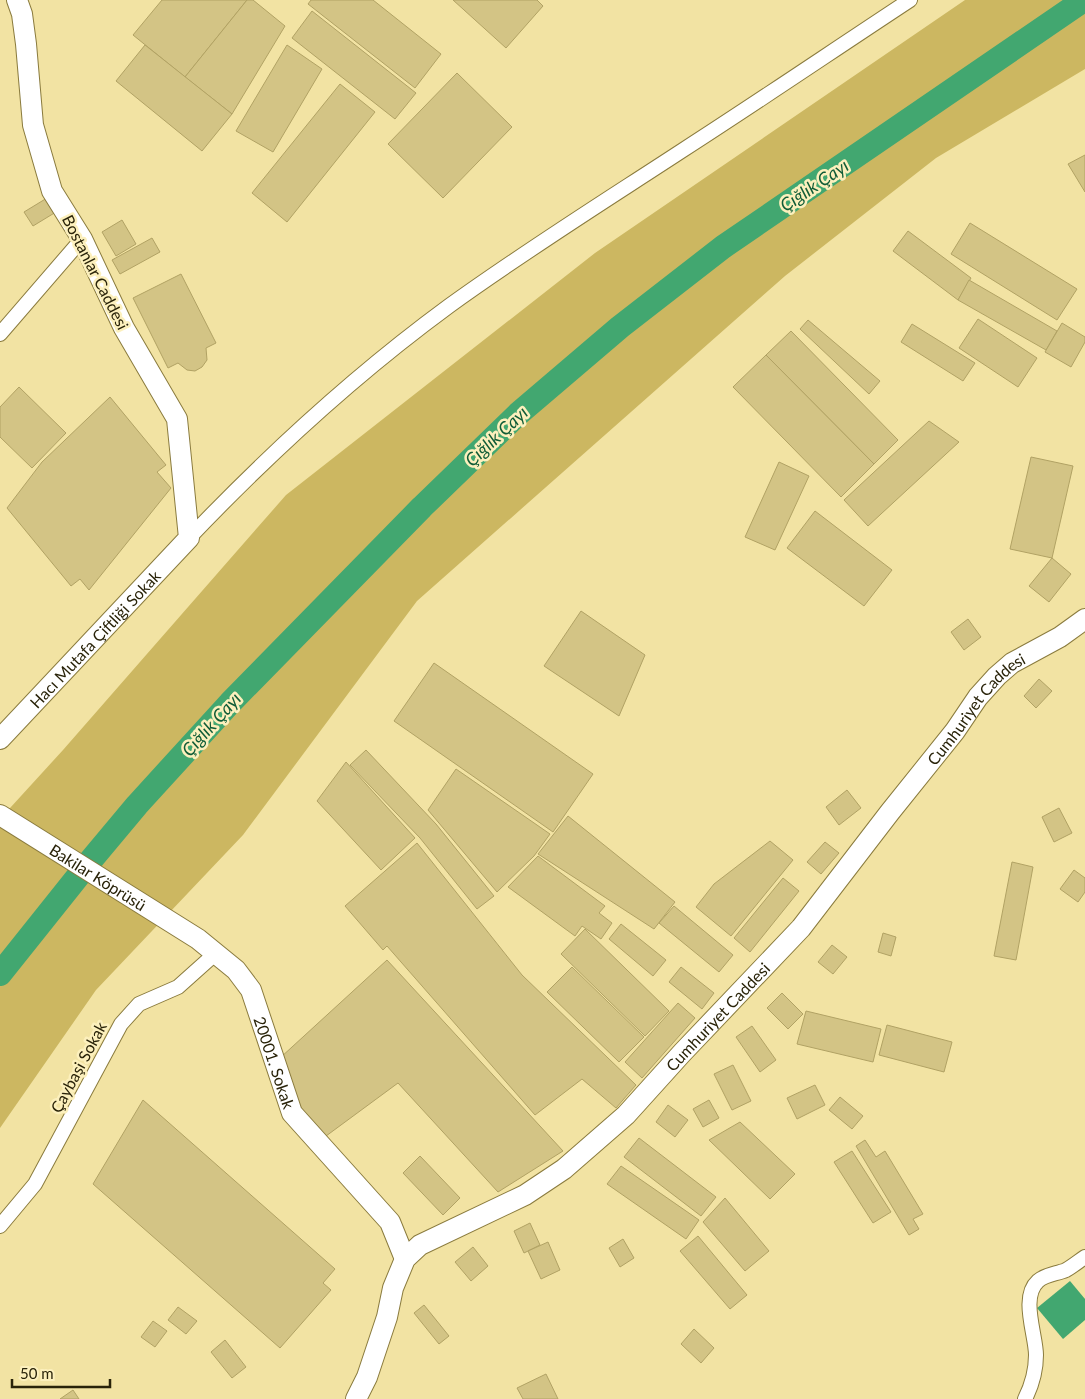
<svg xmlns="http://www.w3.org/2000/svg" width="1085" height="1399" font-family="Lato,sans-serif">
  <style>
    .green { fill: #ccb761 }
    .water { fill: #42a770 }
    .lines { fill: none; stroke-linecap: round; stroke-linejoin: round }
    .river { stroke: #42a770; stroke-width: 24 }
    .building { fill: #d3c485; stroke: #b1a264 }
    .street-casing { stroke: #8a7b3e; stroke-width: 16 }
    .secondary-casing { stroke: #8a7b3e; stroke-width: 22 }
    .street { stroke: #fff; stroke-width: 14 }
    .secondary { stroke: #fff; stroke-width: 20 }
    .labels { text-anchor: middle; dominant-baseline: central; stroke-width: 5; stroke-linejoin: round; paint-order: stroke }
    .street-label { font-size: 16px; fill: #292309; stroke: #fcf0bd }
    .water-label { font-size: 18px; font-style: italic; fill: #105c37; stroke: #fcf0bd }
  </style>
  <rect width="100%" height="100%" fill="#f2e3a3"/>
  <polygon class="green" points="965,0 1085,0 1085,69 936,158 785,276 417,601 243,835 96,990 0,1128 0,819 63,750 286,495 595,253"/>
  <polygon class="water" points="1070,1281 1085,1299 1085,1320 1063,1339 1037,1308"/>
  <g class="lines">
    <polyline class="river" points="0,974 91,860 137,805 230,703 422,507 518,414 620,327 723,247 1084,0"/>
  </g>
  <g class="building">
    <polygon points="162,0 247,0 185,77 133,35"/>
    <polygon points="247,0 253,0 285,26 232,114 185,77"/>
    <polygon points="311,0 373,0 441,54 415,88 308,4"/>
    <polygon points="453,0 537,0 543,6 506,48"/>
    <polygon points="312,11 416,93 395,119 292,38"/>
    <polygon points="145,45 232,114 202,151 116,81"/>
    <polygon points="287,45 322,69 273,152 236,131"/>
    <polygon points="457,73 512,127 443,198 388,144"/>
    <polygon points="340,84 375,112 287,222 252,193"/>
    <polygon points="1085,155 1085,192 1068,164"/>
    <polygon points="47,198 56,212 33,226 24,212"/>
    <polygon points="122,220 136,244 116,256 102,232"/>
    <polygon points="970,223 1077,289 1057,320 951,254"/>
    <polygon points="908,231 971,278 958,300 893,251"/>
    <polygon points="152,238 160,252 120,274 112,260"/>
    <polygon points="181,274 216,343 206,348 207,360 202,367 195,371 187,370 178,363 168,368 133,298"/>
    <polygon points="969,280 1057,331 1046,350 958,300"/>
    <polygon points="978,319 1037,358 1018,387 959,348"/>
    <polygon points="808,320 880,381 869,394 800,329"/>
    <polygon points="1062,323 1085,337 1085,342 1071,367 1045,352"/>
    <polygon points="912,324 975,363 963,381 901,342"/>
    <polygon points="791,331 898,440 874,464 766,355"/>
    <polygon points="766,355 874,464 841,497 733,387"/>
    <polygon points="19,387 66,433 32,468 0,437 0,407"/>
    <polygon points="110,397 166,465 157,472 171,488 89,590 80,579 71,586 7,508 42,462"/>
    <polygon points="929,421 959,442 868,526 844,500"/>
    <polygon points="1031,457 1073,466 1052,558 1010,549"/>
    <polygon points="779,462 809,476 775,550 745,537"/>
    <polygon points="815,511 892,570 864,606 787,548"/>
    <polygon points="1052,558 1071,574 1049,602 1029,586"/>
    <polygon points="581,611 645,655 619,716 544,666"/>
    <polygon points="968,619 981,637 964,650 951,632"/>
    <polygon points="434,663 593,774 553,832 394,721"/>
    <polygon points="1039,679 1052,691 1036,708 1024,696"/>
    <polygon points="366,750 436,824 494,896 477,909 420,838 350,765"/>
    <polygon points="346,762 415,838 381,870 317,801"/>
    <polygon points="456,769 550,834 534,856 497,892 428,810"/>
    <polygon points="847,790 861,808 839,825 826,807"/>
    <polygon points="1059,808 1072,833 1054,842 1042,817"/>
    <polygon points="568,816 675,902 654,929 538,854"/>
    <polygon points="770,841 793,860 731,936 696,907 714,884"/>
    <polygon points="825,842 839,853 821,874 807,862"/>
    <polygon points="417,843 522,975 636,1085 616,1108 582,1079 535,1115 387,946 383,950 345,906"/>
    <polygon points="538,856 605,906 599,913 612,923 601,939 582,926 575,936 508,887"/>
    <polygon points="1012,862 1033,867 1016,960 994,956"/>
    <polygon points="1074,870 1085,878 1085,892 1078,902 1060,889"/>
    <polygon points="783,878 799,891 750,952 734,938"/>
    <polygon points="674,906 733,955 719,972 659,923"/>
    <polygon points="621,924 666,960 653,976 609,939"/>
    <polygon points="585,929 669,1011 645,1036 561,954"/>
    <polygon points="883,933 896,937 891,956 878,952"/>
    <polygon points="832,945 847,957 833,974 818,962"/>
    <polygon points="387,960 563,1151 498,1192 398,1083 322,1139 298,1113 280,1058"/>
    <polygon points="572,967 644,1037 619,1062 547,992"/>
    <polygon points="681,967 714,993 702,1009 669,982"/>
    <polygon points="782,993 803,1014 788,1029 767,1008"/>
    <polygon points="678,1003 695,1018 642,1078 625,1062"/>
    <polygon points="806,1011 881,1029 873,1062 797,1044"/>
    <polygon points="887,1025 952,1042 944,1072 879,1055"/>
    <polygon points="752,1026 776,1060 760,1072 736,1037"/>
    <polygon points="733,1065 751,1101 732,1110 714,1074"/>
    <polygon points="815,1085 825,1105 797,1119 787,1098"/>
    <polygon points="840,1097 863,1116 852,1129 829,1110"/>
    <polygon points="143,1100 335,1269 323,1283 331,1290 280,1348 93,1184"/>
    <polygon points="709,1100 719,1118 703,1127 693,1109"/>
    <polygon points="668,1105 688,1120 675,1137 656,1122"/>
    <polygon points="740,1122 795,1174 770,1199 709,1140"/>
    <polygon points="639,1138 716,1197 701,1216 624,1157"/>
    <polygon points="865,1140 876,1157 885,1151 923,1214 913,1219 919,1229 909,1235 856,1146"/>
    <polygon points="852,1151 891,1212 873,1223 834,1162"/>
    <polygon points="420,1156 460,1198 443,1215 403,1173"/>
    <polygon points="621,1166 699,1220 686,1239 607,1184"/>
    <polygon points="725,1198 769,1251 745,1271 703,1222"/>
    <polygon points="530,1223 540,1245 524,1253 514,1231"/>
    <polygon points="698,1236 747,1295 730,1309 680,1251"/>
    <polygon points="623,1239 634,1258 620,1267 609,1248"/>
    <polygon points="548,1242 560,1270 541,1279 528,1251"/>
    <polygon points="473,1247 488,1266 471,1281 455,1262"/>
    <polygon points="424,1305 449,1336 439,1344 414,1313"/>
    <polygon points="178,1307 197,1321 186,1334 168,1320"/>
    <polygon points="153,1321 167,1331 155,1347 141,1337"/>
    <polygon points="694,1329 714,1348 701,1363 681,1344"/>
    <polygon points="225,1340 246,1367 232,1378 211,1352"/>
    <polygon points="546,1374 558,1399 523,1399 517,1388"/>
    <polygon points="73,1390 79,1399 60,1399"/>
  </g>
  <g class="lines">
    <defs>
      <g id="street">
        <polyline points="0,334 82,239"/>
        <path d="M189,538C269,454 355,375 449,306C525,251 605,201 683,150C759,101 834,50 910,0"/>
        <polyline points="0,1226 35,1184 121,1024 139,1004 178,987 216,953"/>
        <path d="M1025,1399C1032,1385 1036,1371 1036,1355C1036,1335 1020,1297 1038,1281C1046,1274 1057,1274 1066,1270C1073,1266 1079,1261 1085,1257"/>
      </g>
      <g id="secondary">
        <path id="s1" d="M0,739L189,538L177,419L124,328L82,239L52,191L33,125L26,44L22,14L17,0"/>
        <path id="s2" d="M0,815L198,939L236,970L251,990L292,1113L390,1222L405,1259"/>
        <path id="s3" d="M356,1399L367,1377L387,1317L393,1288L405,1259L420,1245L525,1195L564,1169L626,1115L682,1053L801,928L890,812L955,731L978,697L997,676L1012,663L1060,637L1085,619"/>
      </g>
    </defs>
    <use href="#street" class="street-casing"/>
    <use href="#secondary" class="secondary-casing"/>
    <use href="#street" class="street"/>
    <use href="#secondary" class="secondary"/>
  </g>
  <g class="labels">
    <g class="street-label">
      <text transform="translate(96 272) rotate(63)">Bostanlar Caddesi</text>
      <text stroke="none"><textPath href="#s1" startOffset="138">Hacı Mutafa Çiftliği Sokak</textPath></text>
      <text stroke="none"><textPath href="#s3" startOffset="952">Cumhuriyet Caddesi</textPath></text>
      <text stroke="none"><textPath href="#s2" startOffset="116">Bakilar Köprüsü</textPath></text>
      <text stroke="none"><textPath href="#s3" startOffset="549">Cumhuriyet Caddesi</textPath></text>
      <text stroke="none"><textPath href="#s2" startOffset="384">20001. Sokak</textPath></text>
      <text transform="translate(78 1067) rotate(-62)">Çaybaşi Sokak</text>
    </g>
    <g class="water-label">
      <text transform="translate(814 185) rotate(-34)">Çığlık Çayı</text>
      <text transform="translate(496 436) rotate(-43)">Çığlık Çayı</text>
      <text transform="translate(211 724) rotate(-48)">Çığlık Çayı</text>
    </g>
  </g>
  <path d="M12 1379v8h98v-8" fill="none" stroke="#292309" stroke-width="2.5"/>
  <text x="20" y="1379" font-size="15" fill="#292309" stroke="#fcf0bd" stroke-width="4" paint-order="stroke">50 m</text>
</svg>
